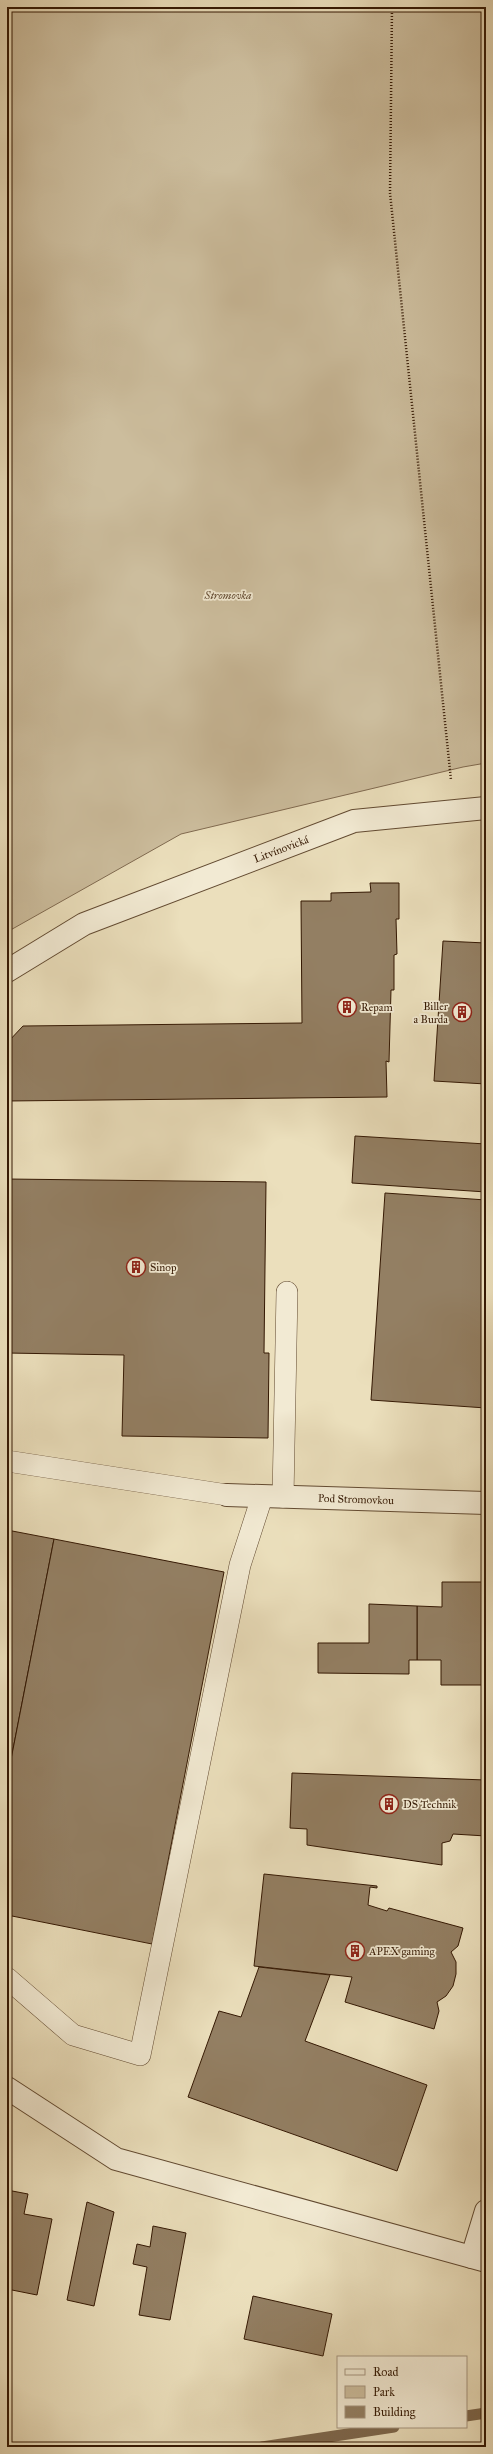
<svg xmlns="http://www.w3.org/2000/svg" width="493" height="2454" font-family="'IM FELL Great Primer',serif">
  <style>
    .green { fill: #ccbd9d; stroke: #806a50 }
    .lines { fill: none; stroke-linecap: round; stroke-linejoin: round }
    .stream { stroke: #7d674c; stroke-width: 11 }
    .building { fill: #937f63; stroke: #341803 }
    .service-casing { stroke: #624a31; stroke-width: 22 }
    .minor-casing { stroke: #624a31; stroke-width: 24 }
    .tertiary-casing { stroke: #624a31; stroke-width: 24 }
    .path { stroke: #341803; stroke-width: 2.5; stroke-dasharray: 1 2; stroke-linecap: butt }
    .service { stroke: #f2ead3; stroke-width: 21 }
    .minor { stroke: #f2ead3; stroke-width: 22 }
    .tertiary { stroke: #f2ead3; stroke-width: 22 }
    .labels { text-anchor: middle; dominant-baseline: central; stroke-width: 3.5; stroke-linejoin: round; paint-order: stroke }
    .park-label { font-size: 11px; font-style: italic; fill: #624a31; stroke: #f2ead3 }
    .street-label { font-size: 11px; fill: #341803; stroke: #f2ead3 }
    .poi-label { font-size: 11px; fill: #341803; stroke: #f2ead3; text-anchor: start }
  </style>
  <rect width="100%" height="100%" fill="#ebdfbc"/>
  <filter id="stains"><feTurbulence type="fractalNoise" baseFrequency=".005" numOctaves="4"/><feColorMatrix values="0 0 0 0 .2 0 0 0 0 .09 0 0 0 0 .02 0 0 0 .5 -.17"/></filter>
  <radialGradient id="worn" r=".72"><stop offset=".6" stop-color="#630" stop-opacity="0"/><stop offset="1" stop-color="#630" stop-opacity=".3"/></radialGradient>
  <polygon class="green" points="7,7 486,7 486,763 463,767 181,834 7,932"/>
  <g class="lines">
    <g class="stream">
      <polyline points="466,2416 486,2413"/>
      <polyline points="262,2447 394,2427"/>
    </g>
  </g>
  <g class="building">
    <polygon points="370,883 399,883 399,919 396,919 397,954 394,955 394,990 391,990 389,1062 386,1061 387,1097 7,1101 7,1043 23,1026 302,1023 301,901 331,901 331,893 371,892"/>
    <polygon points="443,941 486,943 486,1084 434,1081"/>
    <polygon points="355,1136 486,1144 486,1192 352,1183"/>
    <polygon points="7,1179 266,1182 264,1353 269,1353 268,1438 122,1436 124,1355 7,1353"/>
    <polygon points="385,1193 486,1200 486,1408 371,1400"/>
    <polygon points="7,1530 54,1539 7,1780"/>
    <polygon points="54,1539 224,1572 152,1944 7,1915 7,1780"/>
    <polygon points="442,1582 486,1582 486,1685 441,1685 441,1660 417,1660 417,1606 442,1607"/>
    <polygon points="369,1604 417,1606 417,1660 409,1660 409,1674 318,1673 318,1643 369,1643"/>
    <polygon points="292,1773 486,1780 486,1836 453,1834 450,1841 442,1843 442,1865 307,1845 307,1829 290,1828"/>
    <polygon points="264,1874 377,1886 377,1888 370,1887 368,1905 387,1911 389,1908 463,1928 458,1946 451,1952 456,1962 456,1974 453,1986 446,1996 437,2002 439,2011 434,2029 345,2002 352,1977 254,1966"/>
    <polygon points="259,1967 330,1975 305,2041 427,2085 397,2171 188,2097 219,2011 241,2017"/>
    <polygon points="7,2190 28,2194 24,2214 52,2219 37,2295 7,2289"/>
    <polygon points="87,2202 114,2212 94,2306 67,2300"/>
    <polygon points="153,2226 186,2233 170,2320 139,2315 147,2267 133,2264 137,2244 150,2247"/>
    <polygon points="253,2296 332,2314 323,2356 244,2339"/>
  </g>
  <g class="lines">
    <defs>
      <g id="service">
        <polyline points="7,1461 227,1495"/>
        <polyline points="283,1497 287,1292"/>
        <polyline points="7,1978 73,2035 140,2055 240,1565 262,1497"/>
      </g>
      <g id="minor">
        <path id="s1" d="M7,971L84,924L354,821L486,808"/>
        <path id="s2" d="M227,1495L486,1503"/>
        <polyline points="472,2257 486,2211"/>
      </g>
      <polyline id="tertiary" points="7,2088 116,2159 486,2261"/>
    </defs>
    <use href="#service" class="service-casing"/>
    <use href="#minor" class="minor-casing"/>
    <use href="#tertiary" class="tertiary-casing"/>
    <polyline class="path" points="392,7 390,193 451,780"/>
    <use href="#service" class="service"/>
    <use href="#minor" class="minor"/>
    <use href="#tertiary" class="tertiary"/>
  </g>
  <defs>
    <symbol id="building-ring" viewBox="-11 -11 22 22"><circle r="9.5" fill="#f2ead3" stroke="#8f2418" stroke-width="1.5"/><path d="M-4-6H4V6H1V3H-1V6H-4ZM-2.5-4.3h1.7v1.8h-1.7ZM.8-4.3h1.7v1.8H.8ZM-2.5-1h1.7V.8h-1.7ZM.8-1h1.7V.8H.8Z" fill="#8f2418"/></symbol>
  </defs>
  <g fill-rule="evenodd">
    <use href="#building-ring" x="336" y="996" width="22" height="22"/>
    <use href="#building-ring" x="451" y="1001" width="22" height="22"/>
    <use href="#building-ring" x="125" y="1256" width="22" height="22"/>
    <use href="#building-ring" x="378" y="1793" width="22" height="22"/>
    <use href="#building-ring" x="344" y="1940" width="22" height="22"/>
  </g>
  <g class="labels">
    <g class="park-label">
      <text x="228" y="595">Stromovka</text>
    </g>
    <g class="street-label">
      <text stroke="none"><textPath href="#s1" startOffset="301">Litvínovická</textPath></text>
      <text stroke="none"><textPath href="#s2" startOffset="129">Pod Stromovkou</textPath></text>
    </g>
    <g class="poi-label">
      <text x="448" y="1006" text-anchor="end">Biller<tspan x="448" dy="13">a Burda</tspan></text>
      <text x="361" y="1007">Repam</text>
      <text x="150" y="1267">Sinop</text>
      <text x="403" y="1804">DS Technik</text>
      <text x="369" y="1951">APEX gaming</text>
    </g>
  </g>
  <rect width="493" height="2454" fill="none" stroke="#ebdfbc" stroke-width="24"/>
  <rect x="8" y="8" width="477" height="2438" fill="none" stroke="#341803" stroke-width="2"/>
  <rect x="12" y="12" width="469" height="2430" fill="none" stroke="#341803"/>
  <rect x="337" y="2356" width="130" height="72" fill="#f2ead3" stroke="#a69680"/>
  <rect x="345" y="2369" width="20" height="6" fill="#f2ead3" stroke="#a69680"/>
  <text x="373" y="2376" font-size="12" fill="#341803">Road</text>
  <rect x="345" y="2386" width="20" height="12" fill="#ccbd9d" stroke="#a69680"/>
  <text x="373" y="2396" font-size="12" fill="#341803">Park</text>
  <rect x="345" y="2406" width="20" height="12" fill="#937f63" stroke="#a69680"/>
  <text x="373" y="2416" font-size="12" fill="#341803">Building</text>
  <rect width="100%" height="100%" filter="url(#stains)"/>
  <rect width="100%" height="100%" fill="url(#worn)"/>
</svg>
